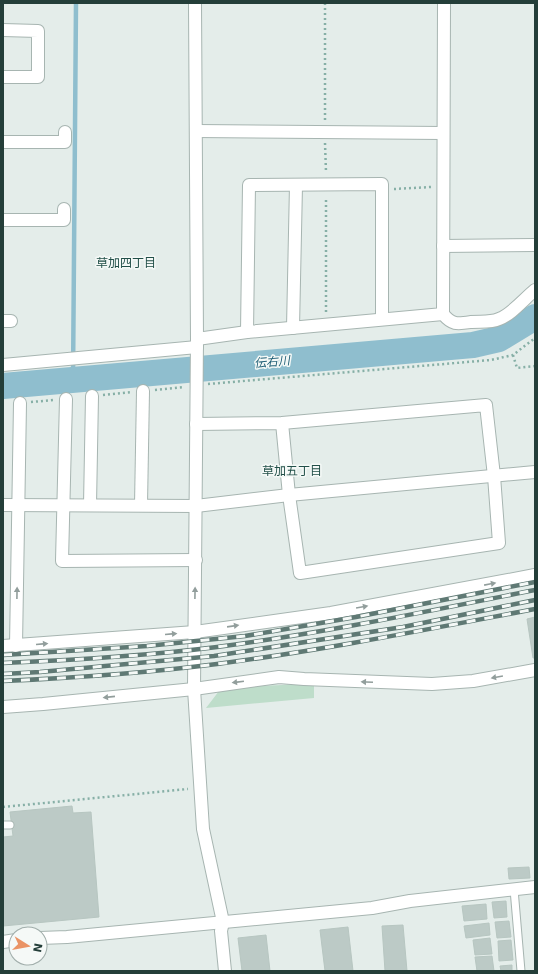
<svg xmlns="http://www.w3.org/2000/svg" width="538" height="974" font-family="'DejaVu Sans','Noto Sans JP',sans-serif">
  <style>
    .green { fill: #beddca }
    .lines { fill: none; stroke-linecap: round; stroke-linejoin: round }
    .stream { stroke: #8fbece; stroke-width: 4.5 }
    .river { stroke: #8fbece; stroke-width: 26 }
    .building { fill: #bccac6; stroke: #b7c6c1 }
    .lane-casing { stroke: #a7b5b1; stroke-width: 9 }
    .street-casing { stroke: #a7b5b1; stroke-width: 14 }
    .path { stroke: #86afa6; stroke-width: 2.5; stroke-dasharray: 2 3; stroke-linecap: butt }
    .lane { stroke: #fff; stroke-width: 7 }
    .street { stroke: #fff; stroke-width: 12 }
    .rail-casing { stroke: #5f7974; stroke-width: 4.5 }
    .rail { stroke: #f5f9f7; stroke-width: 3; stroke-dasharray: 9; stroke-linecap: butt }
    .oneway { fill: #929e9c }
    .labels { text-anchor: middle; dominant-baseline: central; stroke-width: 3; stroke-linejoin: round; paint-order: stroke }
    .neighbourhood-label { font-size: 12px; fill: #214f48; stroke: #f5f9f7 }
    .water-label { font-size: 12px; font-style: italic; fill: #216077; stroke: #f5f9f7 }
  </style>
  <rect width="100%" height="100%" fill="#e4edea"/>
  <polygon class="green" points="305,684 307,686 314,686 314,698 206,708 219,691 259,686"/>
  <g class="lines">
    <polyline class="stream" points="73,380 76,3"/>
    <polyline class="river" points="3,386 473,345 499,339 535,317"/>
  </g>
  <g class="building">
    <polygon points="535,617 535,658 533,658 527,619"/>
    <polygon points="72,806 73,813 91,812 99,917 3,926 3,837 13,836 10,812"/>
    <polygon points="529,867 530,878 509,879 508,868"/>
    <polygon points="506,901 507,917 494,918 492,902"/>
    <polygon points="486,904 487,919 464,921 462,906"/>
    <polygon points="509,921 511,937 497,938 495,922"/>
    <polygon points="489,923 490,935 466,938 464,926"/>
    <polygon points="403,925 407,971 385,971 382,926"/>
    <polygon points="348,927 353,971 325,971 320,930"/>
    <polygon points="266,935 270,971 242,971 238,938"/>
    <polygon points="490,938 492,954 475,955 473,940"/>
    <polygon points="511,940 513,960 499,961 498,941"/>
    <polygon points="492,956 494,971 477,971 475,957"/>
    <polygon points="512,965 512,971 501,971 500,966"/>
  </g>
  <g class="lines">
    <defs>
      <g id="lane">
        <polyline points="3,825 10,825"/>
        <polyline points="514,889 521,971"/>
      </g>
      <g id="street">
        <polyline points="195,3 197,339 194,689 203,829 223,922 221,931 225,971"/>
        <polyline points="3,30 38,31 38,77 3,77"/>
        <polyline points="196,131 443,133"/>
        <polyline points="3,142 65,142 65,132"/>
        <polyline points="3,220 64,220 64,209"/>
        <polyline points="443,246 535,245"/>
        <path d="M443,314C452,325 457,324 471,322C480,321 490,323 499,319C511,315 525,298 535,290"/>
        <polyline points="3,321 11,321"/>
        <polyline points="293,328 296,185"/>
        <polyline points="247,332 249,185 382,184 382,319"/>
        <polyline points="197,339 247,332 443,314 444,3"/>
        <polyline points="3,365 197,347"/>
        <polyline points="66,399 62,561 196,560"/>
        <polyline points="196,424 282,423 486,405 494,476 499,543 300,573 289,495 282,423"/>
        <polyline points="3,505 196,506 289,495 535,472"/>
        <polyline points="90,505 92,396"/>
        <polyline points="141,505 143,391"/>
        <polyline points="3,646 195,632 331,613 535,575"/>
        <polyline points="16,646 20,403"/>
        <polyline points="3,707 43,704 194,689 279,677 304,679 432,684 473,681 535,670"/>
        <polyline points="40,938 67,937 372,908 410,901 535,887"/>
        <polyline points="3,942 16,940"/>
      </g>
    </defs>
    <use href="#lane" class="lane-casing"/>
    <use href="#street" class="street-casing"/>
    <g class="path">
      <polyline points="325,120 325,3"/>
      <polyline points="325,143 326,172"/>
      <polyline points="394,189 431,187"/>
      <polyline points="326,312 326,197"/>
      <polyline points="513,355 517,368 535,366"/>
      <polyline points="208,384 491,360 513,355 535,338"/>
      <polyline points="155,390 184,387"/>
      <polyline points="103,395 132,392"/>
      <polyline points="31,402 54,400"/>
      <polyline points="3,807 188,789"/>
    </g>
    <use href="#lane" class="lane"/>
    <use href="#street" class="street"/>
    <defs>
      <g id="rail">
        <polyline points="3,655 147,646 245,636 356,617 535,582"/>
        <path d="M3,663C74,660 146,656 217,647C324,633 429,611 535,590"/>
        <polyline points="3,674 40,672 214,656 403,627 535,600"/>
        <path d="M3,681C74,678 146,673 217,664C324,650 429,629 535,609"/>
      </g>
    </defs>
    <use href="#rail" class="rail-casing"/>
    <use href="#rail" class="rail"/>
  </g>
  <defs><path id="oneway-solid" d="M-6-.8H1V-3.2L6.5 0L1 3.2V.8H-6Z"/></defs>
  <g class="oneway">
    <use href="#oneway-solid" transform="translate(490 584) rotate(-11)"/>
    <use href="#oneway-solid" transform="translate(17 593) rotate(-89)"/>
    <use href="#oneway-solid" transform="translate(195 593) rotate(-89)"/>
    <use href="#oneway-solid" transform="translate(362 607) rotate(-10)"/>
    <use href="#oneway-solid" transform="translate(233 626) rotate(-8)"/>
    <use href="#oneway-solid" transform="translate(171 634) rotate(-5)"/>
    <use href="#oneway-solid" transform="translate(42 644) rotate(-5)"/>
    <use href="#oneway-solid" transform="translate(497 677) rotate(170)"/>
    <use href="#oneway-solid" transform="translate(238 682) rotate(173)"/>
    <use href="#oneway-solid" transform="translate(367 682) rotate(-178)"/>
    <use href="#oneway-solid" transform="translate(109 697) rotate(174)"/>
  </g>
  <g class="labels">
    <g class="neighbourhood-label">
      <text x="126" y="263">草加四丁目</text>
      <text x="292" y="471">草加五丁目</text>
    </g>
    <g class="water-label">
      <text transform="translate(272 362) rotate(-5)">伝右川</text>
    </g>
  </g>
  <rect width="538" height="974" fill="none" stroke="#243e39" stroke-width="8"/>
  <g transform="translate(28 946) rotate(101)"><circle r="19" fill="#f5f9f7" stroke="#a1aeab"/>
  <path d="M0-3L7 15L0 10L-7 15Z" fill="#ea9365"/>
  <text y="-6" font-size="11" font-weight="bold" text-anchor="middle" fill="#243e39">N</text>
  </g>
</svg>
